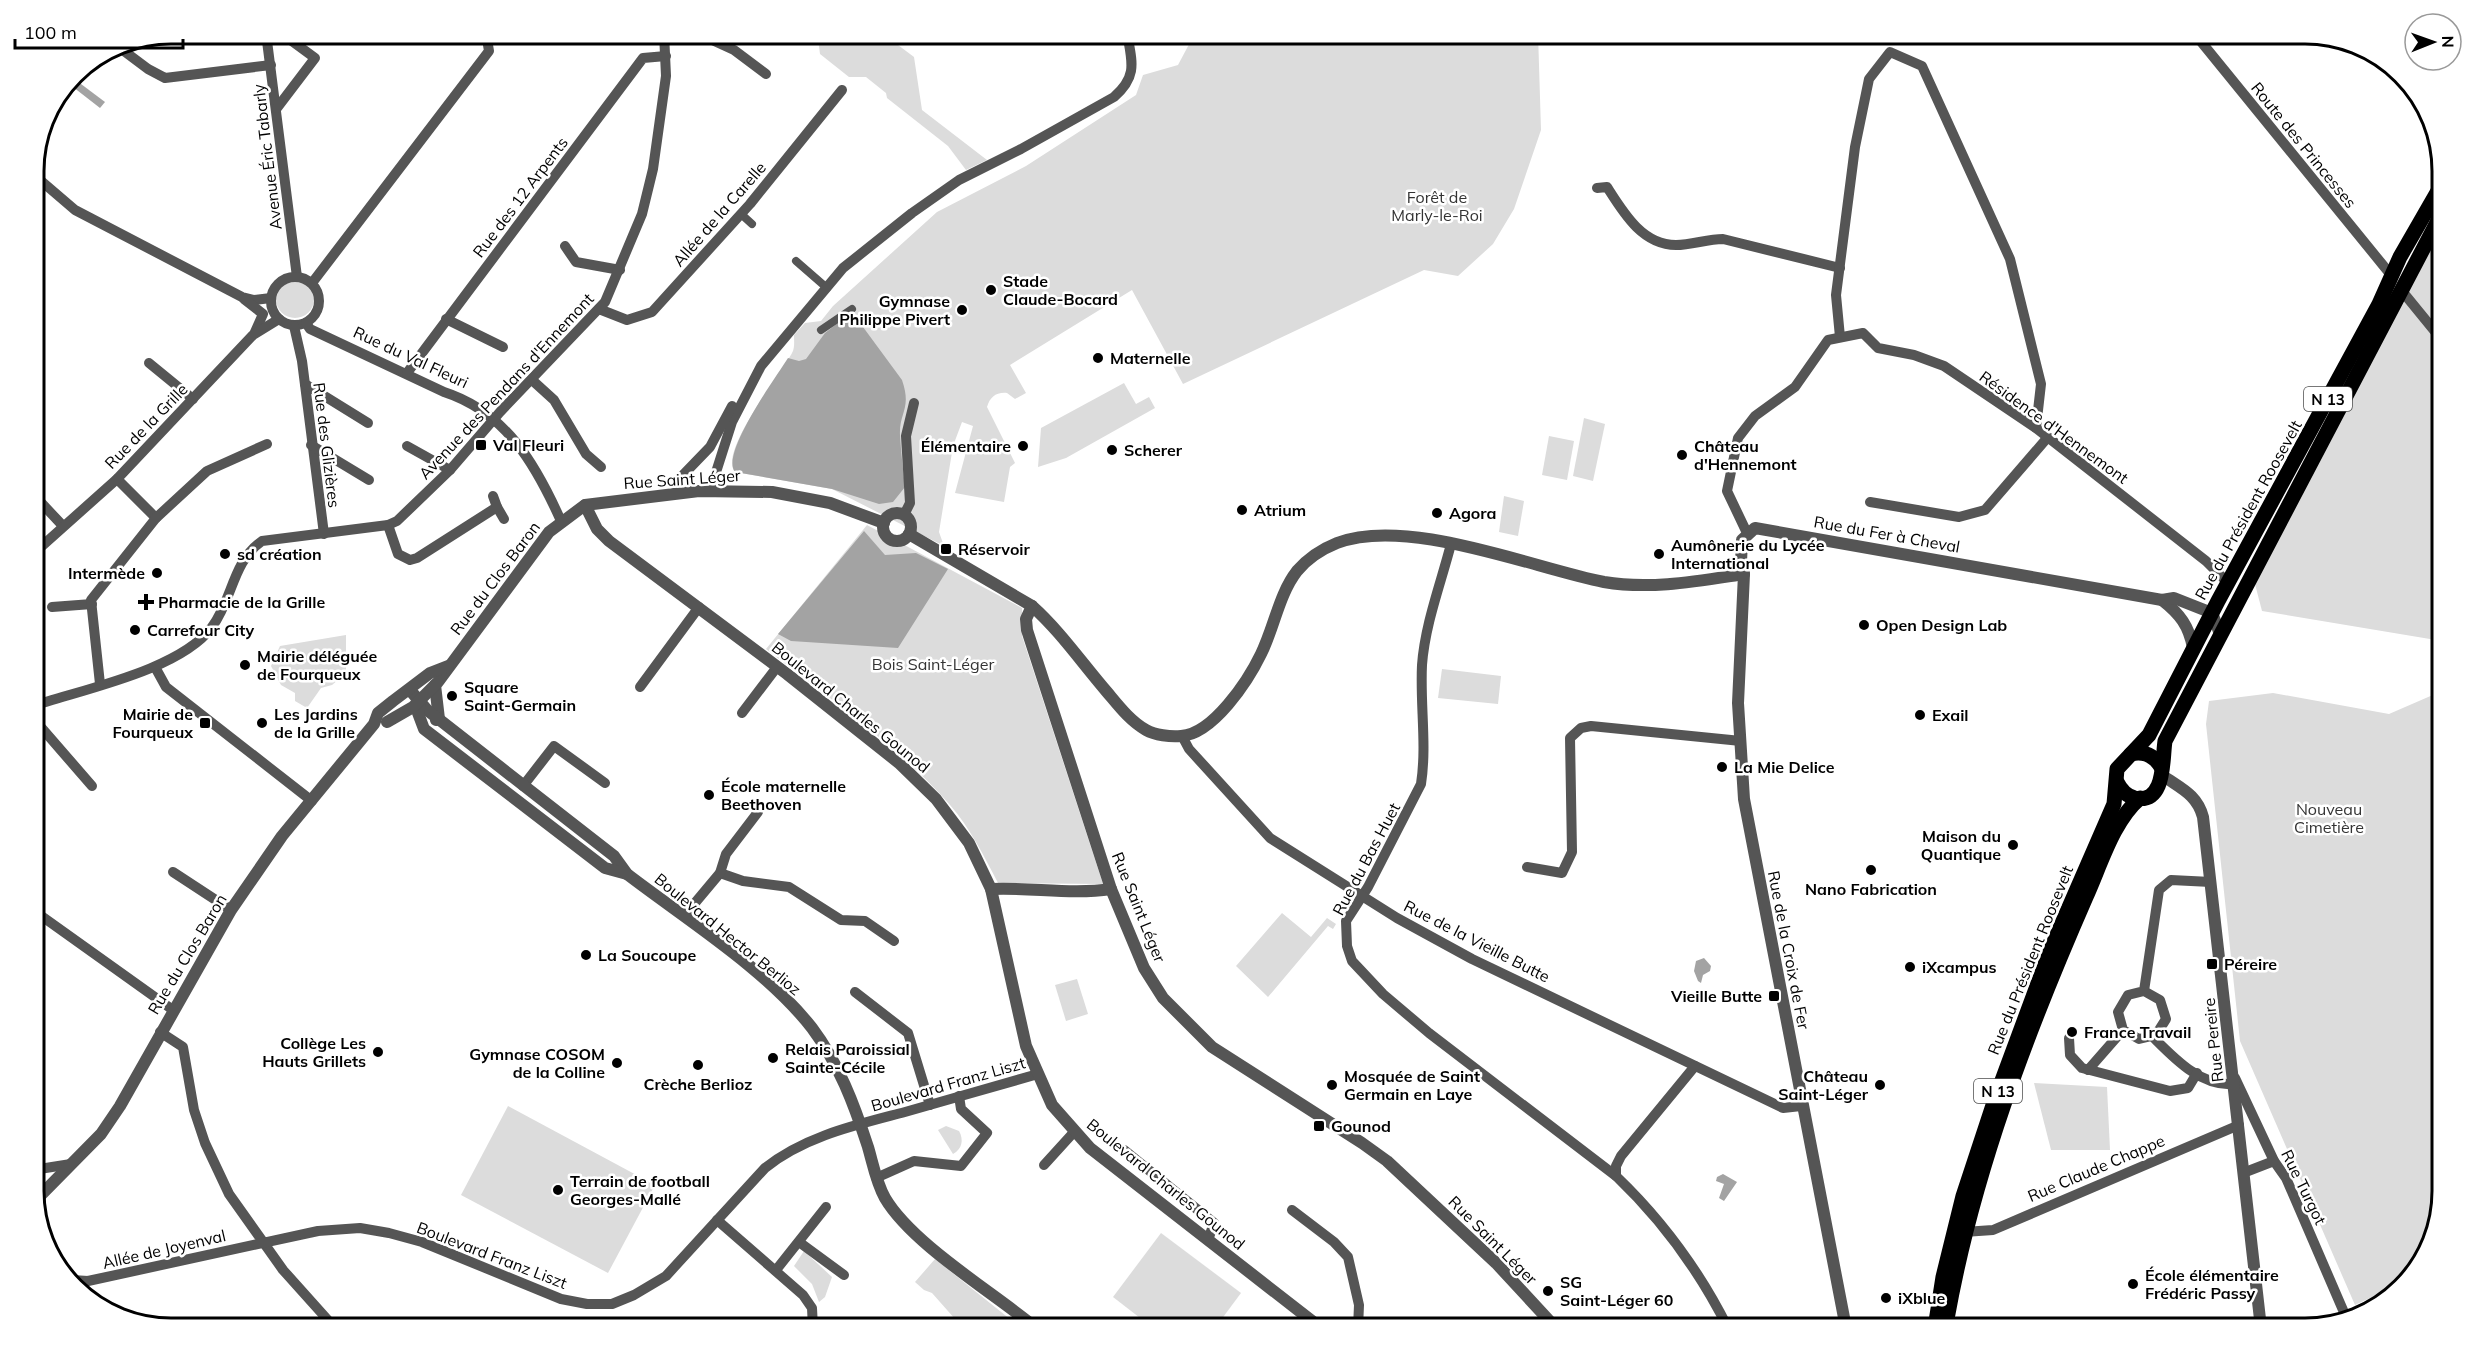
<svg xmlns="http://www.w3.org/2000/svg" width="2475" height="1361" font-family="Mulish,sans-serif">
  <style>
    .green { fill: #dcdcdc }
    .water { fill: #a3a3a3 }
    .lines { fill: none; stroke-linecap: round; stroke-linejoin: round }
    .pedestrian { stroke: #555; stroke-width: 8 }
    .minor { stroke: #555; stroke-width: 10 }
    .tertiary { stroke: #555; stroke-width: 12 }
    .primary { stroke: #000; stroke-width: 15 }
    .poi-dot { fill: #000; stroke: #fff; stroke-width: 2 }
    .labels { text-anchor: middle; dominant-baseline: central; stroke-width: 5; stroke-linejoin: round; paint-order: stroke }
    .shield { fill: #fff; stroke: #4c4c4c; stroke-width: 1.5 }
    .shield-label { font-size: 15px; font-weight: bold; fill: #000 }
    .street-label { font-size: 16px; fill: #000; stroke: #fff }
    .park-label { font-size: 16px; fill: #333; stroke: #fff }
    .poi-label { font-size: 16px; font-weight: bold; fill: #000; stroke: #fff; text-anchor: start }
    .rim { fill: none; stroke: #000; stroke-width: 3 }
  </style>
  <rect width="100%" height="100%" fill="#fff"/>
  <g class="green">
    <polygon points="810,33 882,33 914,57 922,110 987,160 966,170 948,146 887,98 886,93 866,77 849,77 820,54 818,39"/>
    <path d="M1195,33H1538L1541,130L1514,209L1493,244L1458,276L1424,270L1183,384L1132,290L1010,365L1026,393L1015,399L1007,393C996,392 990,397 987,407L1015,463L1010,467L1004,502L955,493L973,426L962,422L953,446L939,532L944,546L832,489L735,472C718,452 781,374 792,353C795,348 794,341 794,335L805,323L821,321L833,306L937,212L1026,166L1136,95L1143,75L1178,65Z"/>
    <polygon points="2442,215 2442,641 2262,611 2255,584"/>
    <circle cx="295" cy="299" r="19"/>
    <polygon points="1124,383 1136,404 1149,397 1155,408 1066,458 1038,467 1041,428"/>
    <polygon points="1584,418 1605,424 1593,481 1573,476"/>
    <polygon points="1549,436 1574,441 1567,480 1542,475"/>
    <polygon points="1504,496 1524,501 1518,536 1499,532"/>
    <path d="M867,525L1022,608V636L1103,884L998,883C984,856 970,828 950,805C897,745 829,698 766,649Z"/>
    <polygon points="346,635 346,673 332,685 321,688 307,708 295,701 295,693 281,685 271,666 280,646"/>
    <polygon points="1442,669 1501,676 1498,704 1438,698"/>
    <polygon points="2442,691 2442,1190 2424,1259 2396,1286 2355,1305 2240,1041 2206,724 2209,701 2273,693 2389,714"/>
    <polygon points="1282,913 1311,937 1327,918 1336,924 1333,929 1328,926 1268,997 1236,966"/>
    <polygon points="1077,979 1088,1014 1066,1021 1055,985"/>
    <polygon points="2034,1083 2107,1087 2110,1150 2051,1150"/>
    <polygon points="508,1106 655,1185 608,1273 461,1195"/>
    <path d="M946,1126L959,1131C964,1140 962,1149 953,1154L938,1130Z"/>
    <polygon points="1161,1233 1241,1293 1215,1328 1153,1328 1113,1297"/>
    <polygon points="804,1251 832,1277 825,1297 819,1302 812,1284 794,1266"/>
    <polygon points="935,1259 1021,1328 963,1328 932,1293 924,1290 915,1282"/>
  </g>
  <g class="water">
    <polygon points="77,81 105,102 100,108 73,87"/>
    <path d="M852,312L902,380C912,409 899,412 900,435C901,452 903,470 905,487L893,502L879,504L832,489L735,472C720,454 776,377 788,358L799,361L806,359L825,333Z"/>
    <polygon points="864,531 885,555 916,553 948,569 898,648 791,641 778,634"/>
    <polygon points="1704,958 1711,966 1710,971 1703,975 1701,983 1698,981 1694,971 1696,961"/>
    <polygon points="1723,1174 1737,1182 1724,1201 1719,1198 1724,1184 1716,1181 1717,1177"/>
  </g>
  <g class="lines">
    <g class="pedestrian">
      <polyline points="741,214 752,224"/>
      <polyline points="796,261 827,288"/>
      <polyline points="821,330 852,309"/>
    </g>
    <g class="minor">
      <polyline points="266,33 297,277"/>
      <polyline points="2194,33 2391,275"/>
      <polyline points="665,39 710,39 734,50 766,74"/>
      <polyline points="116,45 148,69 165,78 271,65"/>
      <polyline points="277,108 315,58 281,33"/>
      <polyline points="33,174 75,210 242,297 254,300 271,298"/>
      <path d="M1597,188L1607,187C1623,212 1642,245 1676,245C1692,245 1707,239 1723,239L1840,268"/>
      <polyline points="565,246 576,262 620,270"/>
      <circle cx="295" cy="301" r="24"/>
      <polyline points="312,283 489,51 486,33"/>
      <polyline points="2402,291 2442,340"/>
      <polyline points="244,299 263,314 255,332"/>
      <polyline points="599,309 627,320 652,312 750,204 842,90"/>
      <polyline points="446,319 503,347"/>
      <path d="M306,323L310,329L444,392C506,412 536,465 561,521"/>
      <polyline points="294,326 302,361 324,534"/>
      <polyline points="1840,337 1836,295 1855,147 1869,79 1890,52 1922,66 2010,259 2041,384 2036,428"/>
      <polyline points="149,363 193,399"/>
      <polyline points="407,373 643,58 666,56"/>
      <polyline points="532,380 554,400 586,454 601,467"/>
      <polyline points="305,384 368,423"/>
      <polyline points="311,445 369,480"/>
      <polyline points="407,446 450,470"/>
      <polyline points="117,479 156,518"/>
      <path d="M710,491L732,422L761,366L843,268L912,213L959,180L1021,149L1114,97C1138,76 1132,62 1127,33"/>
      <polyline points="675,493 682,476 710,447 732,406"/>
      <polyline points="33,494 63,526"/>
      <polyline points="1870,502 1959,517 1985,510 2048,437"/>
      <polyline points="497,507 504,519"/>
      <polyline points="904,515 910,503 906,436 914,403"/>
      <polyline points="388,525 398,554 410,560 417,558 497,507 493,496"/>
      <polyline points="1747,533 1727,491 1738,438 1755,416 1795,387 1828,340 1863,333 1878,348 1914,355 1944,366 2036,428 2206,561 2229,584"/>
      <path d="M1451,544C1441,583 1425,624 1422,665C1420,705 1427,745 1421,784L1368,887L1346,921L1347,946L1352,961L1383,994L1429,1033L1616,1176"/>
      <polyline points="33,554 117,479 253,335 279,319"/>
      <polyline points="52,607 92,604"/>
      <polyline points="155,667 166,687 312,801"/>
      <polyline points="100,684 91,600 156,518 207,471 267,444"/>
      <polyline points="640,687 699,607"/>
      <path d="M33,706C84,689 180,670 212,627C233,599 232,562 262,541L388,525L397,521L450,470L500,412L605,302L642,214L653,169L666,76L664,33"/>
      <polyline points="742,713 777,667"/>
      <polyline points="33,718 92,786"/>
      <polyline points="1182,736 1189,749 1270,838 1397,918 1472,959 1783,1108 1801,1106"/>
      <polyline points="523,786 554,746 605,783"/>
      <polyline points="1527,867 1562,873 1572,852 1570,738 1581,728 1591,726 1741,741"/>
      <polyline points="173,872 231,910"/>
      <polyline points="720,873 743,881 789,887 841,920 865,921 894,941"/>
      <polyline points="33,910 173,1010"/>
      <polyline points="684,916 720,873 726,854 758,812"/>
      <polyline points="2144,991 2160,1000 2166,1019 2156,1035 2139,1039 2123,1030 2118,1012 2128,995 2144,991 2159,890 2171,880 2211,882"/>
      <polyline points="855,992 908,1033 930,1105"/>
      <polyline points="160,1032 183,1047 194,1110 205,1143 229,1194 283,1270 335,1328"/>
      <path d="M2153,1037C2174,1058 2201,1087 2234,1084"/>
      <polyline points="2069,1038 2070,1055 2082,1068 2170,1091 2188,1088 2197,1073"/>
      <path d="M1695,1066L1621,1156L1616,1166V1176C1663,1221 1699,1270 1728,1328"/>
      <polyline points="2088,1070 2123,1030"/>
      <polyline points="2235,1078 2274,1161 2286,1178 2346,1317"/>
      <polyline points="1124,1150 1214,1223 1208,1240"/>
      <polyline points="1044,1165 1074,1132"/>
      <polyline points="33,1170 71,1164"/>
      <polyline points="2243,1173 2274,1161"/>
      <polyline points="876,1178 914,1161 961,1166 987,1133 961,1109 959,1096"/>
      <polyline points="1292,1210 1334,1242 1348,1257 1359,1305 1358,1328"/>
      <polyline points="717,1220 803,1295 812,1308 813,1328"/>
      <polyline points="1964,1232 1993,1230 2239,1125"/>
      <polyline points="799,1242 844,1275"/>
      <polyline points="776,1270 826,1207"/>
      <path d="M72,1280L88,1281L318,1231L360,1228L389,1233L422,1242L561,1299L587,1304H612L634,1295L666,1276L765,1168C805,1136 856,1125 905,1112C949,1099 994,1087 1038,1074"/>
    </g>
    <g class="tertiary">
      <polyline points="585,505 597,529 609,541 787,674 899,763 936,799 969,843 991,889 1026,1046 1052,1105 1090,1148 1321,1328"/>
      <circle cx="897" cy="527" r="14"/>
      <path d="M909,534L1032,606C1060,631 1082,663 1107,692C1118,705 1130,721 1146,730C1155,735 1170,737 1181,736C1213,734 1248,681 1261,654C1274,628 1279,594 1297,571C1308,558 1322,549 1337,543C1407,516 1533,568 1604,582C1651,590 1698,581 1744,574"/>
      <path d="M2162,600C2180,614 2189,626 2193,648"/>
      <polyline points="1032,606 1026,619 1027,630 1111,889 1144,968 1163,998 1212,1047 1362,1143 1387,1161 1496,1263 1556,1328"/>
      <polyline points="435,685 439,719 436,720"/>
      <path d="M410,690L427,710L614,856L627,874C687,920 766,969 812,1028C839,1064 854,1104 868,1147C873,1164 876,1182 885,1198C912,1244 994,1293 1036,1328"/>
      <polyline points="420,701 418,713 424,729 605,868 627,874"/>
      <polyline points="387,722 413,707 438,682 549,532 585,505 699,491 772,492 830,503 884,523"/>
      <path d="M2162,775C2180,788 2197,794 2203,817L2261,1328"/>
      <path d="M991,889C1031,887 1071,895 1111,889"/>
      <polyline points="34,1202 101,1134 120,1106 231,910 282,836 374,724 378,713 393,701 430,673 448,666"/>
      <polyline points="1846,1328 1744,799 1738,703 1744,574 1741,562 1742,540 1755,528 2162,600 2174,598 2212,613 2220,634"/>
    </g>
    <g class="primary">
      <path d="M2131,754C2144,751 2154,755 2161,767"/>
      <path d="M2117,782C2121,790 2126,796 2135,798C2166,804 2162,760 2165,741L2442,213"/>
      <path d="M1947,1319C1973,1173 2027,1032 2086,897C2101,864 2113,821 2140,798"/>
      <polyline points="1935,1328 1943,1277 1963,1196 1994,1102 2050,951 2114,804 2117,769 2149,735 2218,601 2379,304 2400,257 2442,184"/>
    </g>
  </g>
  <g class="poi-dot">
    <circle cx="991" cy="290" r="6"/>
    <circle cx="962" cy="310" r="6"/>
    <circle cx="1098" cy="358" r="6"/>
    <rect x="475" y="439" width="12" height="12" rx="3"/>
    <circle cx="1023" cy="446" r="6"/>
    <circle cx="1112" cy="450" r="6"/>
    <circle cx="1682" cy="455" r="6"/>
    <circle cx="1242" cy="510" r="6"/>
    <circle cx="1437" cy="513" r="6"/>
    <rect x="940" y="543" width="12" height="12" rx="3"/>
    <circle cx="225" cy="554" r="6"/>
    <circle cx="1659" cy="554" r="6"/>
    <circle cx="157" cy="573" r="6"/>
    <path d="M143 593h6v6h6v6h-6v6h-6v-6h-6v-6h6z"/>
    <circle cx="1864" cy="625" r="6"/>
    <circle cx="135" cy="630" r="6"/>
    <circle cx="245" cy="665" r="6"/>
    <circle cx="452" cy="696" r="6"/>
    <circle cx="1920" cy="715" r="6"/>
    <rect x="199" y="717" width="12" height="12" rx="3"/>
    <circle cx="262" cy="723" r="6"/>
    <circle cx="1722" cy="767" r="6"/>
    <circle cx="709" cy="795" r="6"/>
    <circle cx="2013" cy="845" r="6"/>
    <circle cx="1871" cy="870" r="6"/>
    <circle cx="586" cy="955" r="6"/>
    <rect x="2206" y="958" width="12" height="12" rx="3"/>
    <circle cx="1910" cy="967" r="6"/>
    <rect x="1768" y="990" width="12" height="12" rx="3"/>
    <circle cx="2072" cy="1032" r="6"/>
    <circle cx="378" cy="1052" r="6"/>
    <circle cx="773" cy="1058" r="6"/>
    <circle cx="617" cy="1063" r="6"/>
    <circle cx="698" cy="1065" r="6"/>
    <circle cx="1332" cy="1085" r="6"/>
    <circle cx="1880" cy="1085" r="6"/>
    <rect x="1313" y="1120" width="12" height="12" rx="3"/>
    <circle cx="558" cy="1190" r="6"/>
    <circle cx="2133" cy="1284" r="6"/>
    <circle cx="1548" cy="1291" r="6"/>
    <circle cx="1886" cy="1298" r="6"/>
  </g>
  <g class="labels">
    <g class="shield">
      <rect x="2304" y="387" width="48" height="24" rx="4.5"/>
      <rect x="1974" y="1079" width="48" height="24" rx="4.5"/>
    </g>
    <g class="shield-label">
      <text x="2328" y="399">N 13</text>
      <text x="1998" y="1091">N 13</text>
    </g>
    <g class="street-label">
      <text transform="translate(2304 145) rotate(51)">Route des Princesses</text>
      <text transform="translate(267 157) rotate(-97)">Avenue Éric Tabarly</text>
      <text transform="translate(520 197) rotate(-53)">Rue des 12 Arpents</text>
      <text transform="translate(719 214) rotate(-49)">Allée de la Carelle</text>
      <text transform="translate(411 357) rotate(25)">Rue du Val Fleuri</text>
      <text transform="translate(506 386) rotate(-47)">Avenue des Pendans d'Ennemont</text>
      <text transform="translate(146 426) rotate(-46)">Rue de la Grille</text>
      <text transform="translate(2054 427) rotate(36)">Résidence d'Hennemont</text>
      <text transform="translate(327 445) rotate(83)">Rue des Glizières</text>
      <text transform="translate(682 479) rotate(-4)">Rue Saint Léger</text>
      <text transform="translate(2248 510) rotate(-61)">Rue du Président Roosevelt</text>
      <text transform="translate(1887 534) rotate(10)">Rue du Fer à Cheval</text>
      <text transform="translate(495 578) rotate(-53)">Rue du Clos Baron</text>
      <text transform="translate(851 707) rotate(39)">Boulevard Charles Gounod</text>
      <text transform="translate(1366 859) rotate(-62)">Rue du Bas Huet</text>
      <text transform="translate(1139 907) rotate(68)">Rue Saint Léger</text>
      <text transform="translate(728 934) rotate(39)">Boulevard Hector Berlioz</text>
      <text transform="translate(1477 941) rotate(27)">Rue de la Vieille Butte</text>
      <text transform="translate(1789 950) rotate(79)">Rue de la Croix de Fer</text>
      <text transform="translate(187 954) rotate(-59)">Rue du Clos Baron</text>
      <text transform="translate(2030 960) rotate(-68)">Rue du Président Roosevelt</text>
      <text transform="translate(2213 1040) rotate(-96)">Rue Pereire</text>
      <text transform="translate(948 1084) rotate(-16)">Boulevard Franz Liszt</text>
      <text transform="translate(2096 1168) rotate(-23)">Rue Claude Chappe</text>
      <text transform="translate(1166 1184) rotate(39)">Boulevard Charles Gounod</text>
      <text transform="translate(2304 1187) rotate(64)">Rue Turgot</text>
      <text transform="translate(1493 1240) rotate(45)">Rue Saint Léger</text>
      <text transform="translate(164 1249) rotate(-13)">Allée de Joyenval</text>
      <text transform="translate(492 1255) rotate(21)">Boulevard Franz Liszt</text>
    </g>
    <g class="park-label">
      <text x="1437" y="197">Forêt de<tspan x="1437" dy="18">Marly-le-Roi</tspan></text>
      <text x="933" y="664">Bois Saint-Léger</text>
      <text x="2329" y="809">Nouveau<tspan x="2329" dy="18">Cimetière</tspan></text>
    </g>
    <g class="poi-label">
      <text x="1003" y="281">Stade<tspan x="1003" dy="18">Claude-Bocard</tspan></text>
      <text x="950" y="301" text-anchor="end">Gymnase<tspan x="950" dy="18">Philippe Pivert</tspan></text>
      <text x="1110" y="358">Maternelle</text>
      <text x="493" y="445">Val Fleuri</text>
      <text x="1011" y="446" text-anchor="end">Élémentaire</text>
      <text x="1694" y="446">Château<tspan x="1694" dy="18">d'Hennemont</tspan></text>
      <text x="1124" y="450">Scherer</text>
      <text x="1254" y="510">Atrium</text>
      <text x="1449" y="513">Agora</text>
      <text x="1671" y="545">Aumônerie du Lycée<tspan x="1671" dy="18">International</tspan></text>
      <text x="958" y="549">Réservoir</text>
      <text x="237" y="554">sd création</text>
      <text x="145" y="573" text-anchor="end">Intermède</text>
      <text x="158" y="602">Pharmacie de la Grille</text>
      <text x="1876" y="625">Open Design Lab</text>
      <text x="147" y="630">Carrefour City</text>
      <text x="257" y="656">Mairie déléguée<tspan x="257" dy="18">de Fourqueux</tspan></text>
      <text x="464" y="687">Square<tspan x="464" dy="18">Saint-Germain</tspan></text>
      <text x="193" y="714" text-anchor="end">Mairie de<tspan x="193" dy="18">Fourqueux</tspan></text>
      <text x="274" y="714">Les Jardins<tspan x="274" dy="18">de la Grille</tspan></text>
      <text x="1932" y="715">Exail</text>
      <text x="1734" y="767">La Mie Delice</text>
      <text x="721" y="786">École maternelle<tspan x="721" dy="18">Beethoven</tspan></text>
      <text x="2001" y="836" text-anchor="end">Maison du<tspan x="2001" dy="18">Quantique</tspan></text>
      <text x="1871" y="889" text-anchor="middle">Nano Fabrication</text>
      <text x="598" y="955">La Soucoupe</text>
      <text x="2224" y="964">Péreire</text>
      <text x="1922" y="967">iXcampus</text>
      <text x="1762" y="996" text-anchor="end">Vieille Butte</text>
      <text x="2084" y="1032">France Travail</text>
      <text x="366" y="1043" text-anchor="end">Collège Les<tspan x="366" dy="18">Hauts Grillets</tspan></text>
      <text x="785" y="1049">Relais Paroissial<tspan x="785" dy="18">Sainte-Cécile</tspan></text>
      <text x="605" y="1054" text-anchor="end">Gymnase COSOM<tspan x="605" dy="18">de la Colline</tspan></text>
      <text x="1344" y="1076">Mosquée de Saint<tspan x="1344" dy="18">Germain en Laye</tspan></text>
      <text x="1868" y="1076" text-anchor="end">Château<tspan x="1868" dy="18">Saint-Léger</tspan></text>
      <text x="698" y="1084" text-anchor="middle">Crèche Berlioz</text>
      <text x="1331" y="1126">Gounod</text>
      <text x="570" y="1181">Terrain de football<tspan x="570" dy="18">Georges-Mallé</tspan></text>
      <text x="2145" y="1275">École élémentaire<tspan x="2145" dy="18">Frédéric Passy</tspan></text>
      <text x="1560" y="1282">SG<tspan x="1560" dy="18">Saint-Léger 60</tspan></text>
      <text x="1898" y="1298">iXblue</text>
    </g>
  </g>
  <path d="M0 0H2475V1361H0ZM171 44H2305A127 127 0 0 1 2432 171V1191A127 127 0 0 1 2305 1318H171A127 127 0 0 1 44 1191V171A127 127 0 0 1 171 44Z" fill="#fff" fill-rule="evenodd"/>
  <path class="rim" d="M171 44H2305A127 127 0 0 1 2432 171V1191A127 127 0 0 1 2305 1318H171A127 127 0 0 1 44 1191V171A127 127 0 0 1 171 44Z"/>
  <g transform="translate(2433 42) rotate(89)"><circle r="28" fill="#ffffff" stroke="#999999" stroke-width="1.5"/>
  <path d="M0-4.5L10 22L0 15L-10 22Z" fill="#000000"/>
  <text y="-9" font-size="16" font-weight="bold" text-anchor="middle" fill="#000000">N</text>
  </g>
  <path d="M15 39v9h168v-9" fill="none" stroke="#000000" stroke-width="3"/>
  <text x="24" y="39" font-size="18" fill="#000000" stroke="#ffffff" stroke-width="4.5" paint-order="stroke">100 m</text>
</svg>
